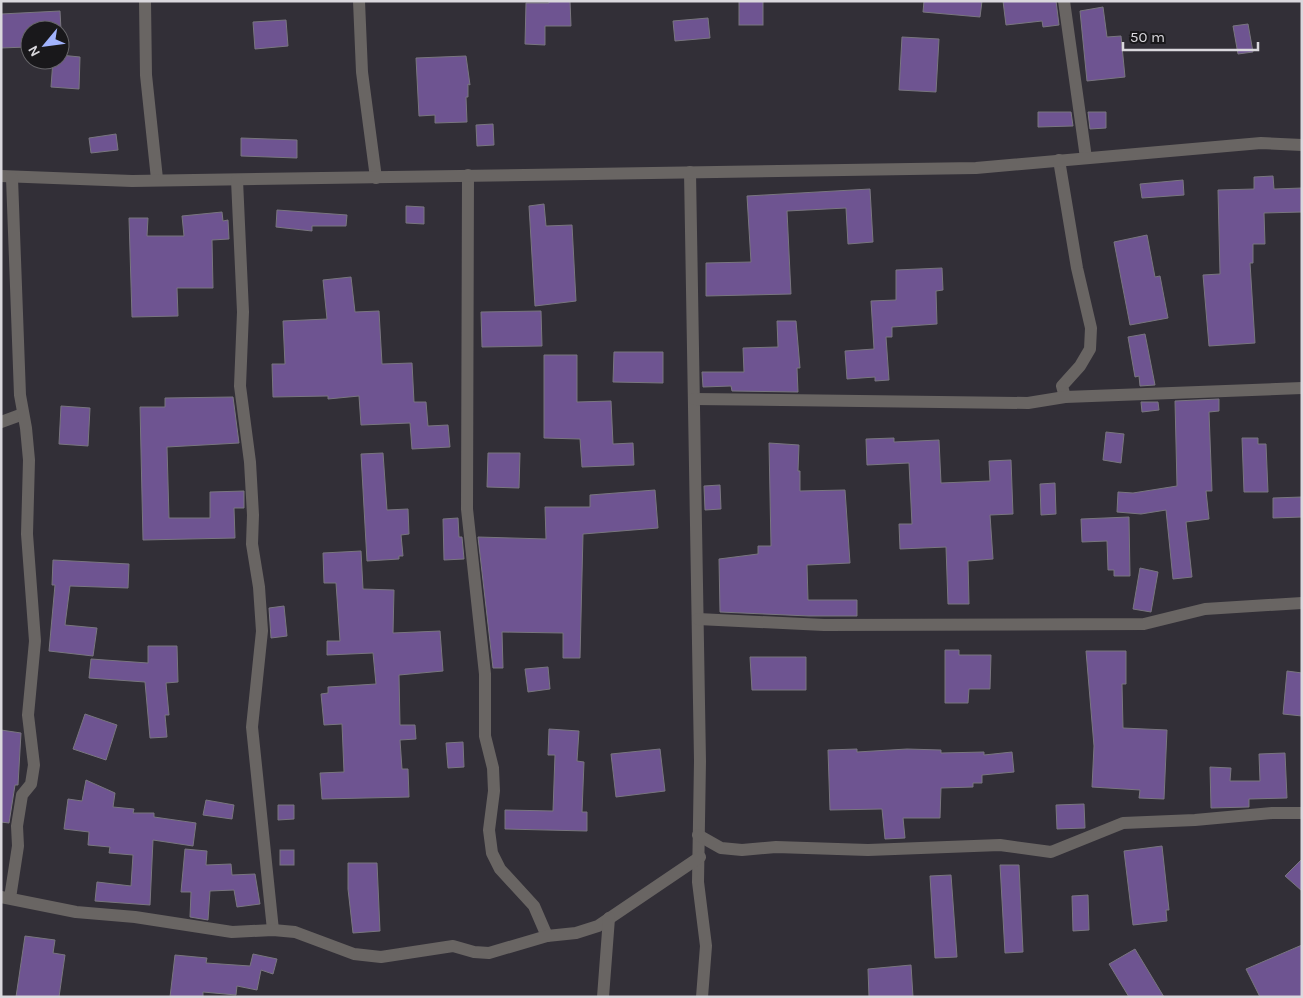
<svg xmlns="http://www.w3.org/2000/svg" width="1303" height="998" font-family="Karla,sans-serif">
  <style>
    .building { fill: #6e5491; stroke: #79767f }
    .lines { fill: none; stroke-linecap: round; stroke-linejoin: round }
    .minor { stroke: #696563; stroke-width: 12 }
  </style>
  <rect width="100%" height="100%" fill="#322f37"/>
  <g class="building">
    <polygon points="549,1 570,1 571,26 545,26 545,45 525,44 526,3 549,3"/>
    <rect x="739" y="1" width="24" height="24"/>
    <polygon points="924,1 982,1 980,17 923,12"/>
    <polygon points="1003,1 1056,1 1059,25 1043,27 1042,21 1006,25"/>
    <polygon points="1103,7 1107,37 1121,36 1125,77 1087,81 1080,11"/>
    <polygon points="60,11 61,30 26,30 27,47 1,48 1,14"/>
    <polygon points="708,18 710,38 675,41 673,21"/>
    <polygon points="286,20 288,46 255,49 253,22"/>
    <polygon points="1248,24 1253,52 1238,54 1233,26"/>
    <polygon points="902,37 939,39 936,92 899,90"/>
    <polygon points="60,55 80,57 79,89 51,87 53,60 60,60"/>
    <polygon points="466,56 470,85 468,84 468,97 466,97 467,122 435,123 435,115 419,116 416,58"/>
    <polygon points="1038,112 1071,112 1073,126 1038,127"/>
    <polygon points="1088,112 1106,112 1106,128 1090,129"/>
    <polygon points="493,124 494,145 477,146 476,125"/>
    <polygon points="116,134 118,150 91,153 89,138"/>
    <polygon points="241,138 297,140 297,158 241,156"/>
    <polygon points="1273,176 1274,189 1302,188 1302,212 1264,213 1265,244 1253,244 1253,263 1250,263 1255,343 1209,346 1203,275 1220,274 1218,190 1254,189 1254,177"/>
    <polygon points="1183,180 1184,195 1142,198 1140,184"/>
    <polygon points="870,189 873,242 848,244 846,208 787,211 791,294 706,296 706,263 751,262 747,196"/>
    <polygon points="544,204 546,226 572,225 576,301 535,306 529,206"/>
    <polygon points="406,206 424,207 424,224 406,223"/>
    <polygon points="277,210 347,215 346,226 312,226 312,231 276,227"/>
    <polygon points="222,212 223,221 228,220 229,239 212,240 213,288 177,288 178,316 132,317 129,218 148,218 147,236 184,236 182,216"/>
    <polygon points="1147,235 1155,277 1160,276 1168,318 1130,325 1114,242"/>
    <polygon points="942,268 943,290 936,291 937,324 892,327 892,337 886,337 889,380 875,381 875,377 847,379 845,351 874,349 871,301 896,300 896,270"/>
    <polygon points="351,277 355,312 379,311 382,364 412,363 414,402 426,402 428,426 448,425 450,447 412,449 410,423 361,425 359,396 328,399 328,396 273,397 272,364 285,364 283,321 327,319 323,280"/>
    <polygon points="541,311 542,346 482,347 481,312"/>
    <polygon points="777,321 796,321 800,368 797,368 798,392 732,391 731,386 703,387 702,372 744,372 743,348 778,347"/>
    <polygon points="1145,334 1146,339 1155,385 1140,386 1139,376 1135,377 1128,337"/>
    <polygon points="614,352 663,352 663,383 613,382"/>
    <polygon points="544,355 577,355 577,402 611,401 613,444 633,443 634,465 582,467 580,439 544,438"/>
    <polygon points="233,397 239,443 167,447 169,518 210,518 210,492 244,491 244,508 234,508 235,538 143,540 140,407 165,407 165,398"/>
    <polygon points="1219,399 1219,411 1209,412 1212,491 1206,491 1209,519 1186,522 1192,577 1173,579 1166,510 1141,514 1117,512 1118,492 1133,493 1177,486 1175,401"/>
    <polygon points="1141,402 1158,402 1159,410 1142,412"/>
    <polygon points="61,406 90,408 88,446 59,444"/>
    <polygon points="1106,432 1124,434 1121,463 1103,460"/>
    <polygon points="894,438 894,442 939,440 941,483 990,481 989,461 1011,460 1013,514 990,515 993,559 968,561 969,604 948,604 946,547 900,549 899,524 912,524 909,463 867,465 866,439"/>
    <polygon points="1242,438 1258,438 1258,444 1266,444 1268,492 1244,492"/>
    <polygon points="769,443 799,445 798,471 800,471 800,491 845,490 850,563 807,565 808,600 857,600 857,616 809,616 720,612 719,559 758,554 758,546 771,546"/>
    <polygon points="383,453 387,510 408,509 409,534 401,535 403,556 399,556 399,559 367,561 361,454"/>
    <polygon points="488,453 520,453 519,488 487,487"/>
    <polygon points="1055,483 1056,514 1041,515 1040,484"/>
    <polygon points="720,485 721,509 705,510 704,486"/>
    <polygon points="655,490 658,528 583,534 580,658 563,658 563,633 502,632 503,668 493,668 478,537 546,539 545,507 590,507 590,495"/>
    <polygon points="1302,497 1302,517 1273,518 1273,498"/>
    <polygon points="1129,517 1130,576 1114,576 1114,570 1108,570 1107,541 1082,542 1081,519"/>
    <polygon points="458,518 459,537 462,537 464,559 444,560 443,519"/>
    <polygon points="361,551 363,589 394,590 393,633 440,631 443,671 399,675 400,725 415,725 416,739 400,740 402,769 408,769 409,797 322,799 320,773 344,772 342,724 324,725 321,694 328,693 328,687 376,684 373,653 327,655 327,641 340,641 336,583 324,583 323,553"/>
    <polygon points="53,560 129,564 128,588 70,586 65,625 97,628 93,656 49,651 55,585 52,585"/>
    <polygon points="1140,568 1158,572 1151,612 1133,609"/>
    <polygon points="284,606 287,636 271,638 269,608"/>
    <polygon points="148,646 177,646 178,682 166,683 169,715 165,715 167,737 150,738 145,682 89,678 91,659 148,663"/>
    <polygon points="945,650 959,650 959,655 991,655 990,689 969,689 968,703 945,703"/>
    <polygon points="1086,651 1126,651 1126,684 1122,684 1123,728 1167,730 1164,799 1139,798 1140,790 1092,787 1094,746"/>
    <polygon points="750,657 806,657 806,690 752,690"/>
    <polygon points="548,667 550,689 528,692 525,669"/>
    <polygon points="1287,671 1302,673 1302,716 1283,714"/>
    <polygon points="85,714 117,725 106,760 73,749"/>
    <polygon points="549,729 579,731 577,761 584,762 582,812 587,812 587,831 505,829 505,810 553,811 555,755 548,755"/>
    <polygon points="1,730 21,733 18,785 15,785 9,823 1,822"/>
    <polygon points="463,742 464,767 448,768 446,743"/>
    <polygon points="660,749 665,791 616,797 611,754"/>
    <polygon points="857,749 857,752 907,749 941,750 941,753 984,752 984,755 1012,752 1014,772 982,775 982,783 973,783 973,787 941,788 940,818 903,818 905,838 885,839 882,809 830,810 828,750"/>
    <polygon points="1285,753 1287,798 1249,799 1249,807 1211,808 1210,767 1231,768 1230,781 1260,781 1259,754"/>
    <polygon points="86,780 115,793 113,807 134,809 133,813 154,813 154,817 196,823 193,846 153,840 150,905 95,901 97,882 131,886 133,855 109,853 110,847 88,845 89,832 64,829 68,799 82,801"/>
    <polygon points="206,800 234,805 232,819 203,815"/>
    <polygon points="1084,804 1085,828 1057,829 1056,805"/>
    <polygon points="278,805 294,805 294,819 278,820"/>
    <polygon points="1162,846 1169,910 1166,910 1167,921 1133,925 1124,851"/>
    <polygon points="185,849 207,851 206,865 231,864 232,875 255,874 260,904 237,907 234,890 210,891 208,920 190,917 191,892 181,892"/>
    <rect x="280" y="850" width="14" height="15"/>
    <polygon points="1302,859 1302,891 1285,876"/>
    <polygon points="348,863 377,863 380,931 353,933 348,889"/>
    <polygon points="1000,865 1019,865 1023,952 1005,953"/>
    <polygon points="951,875 957,957 935,958 930,876"/>
    <polygon points="1088,895 1089,930 1073,931 1072,896"/>
    <polygon points="25,936 55,940 53,953 65,955 59,997 16,997"/>
    <polygon points="1302,945 1302,997 1260,997 1246,969"/>
    <polygon points="1135,949 1164,997 1129,997 1109,964"/>
    <polygon points="253,954 277,959 273,974 261,970 257,990 237,986 236,995 203,992 203,997 170,997 175,955 207,958 206,963 250,966"/>
    <polygon points="911,965 913,997 869,997 868,969"/>
  </g>
  <g class="lines">
    <g class="minor">
      <polyline points="145,1 146,75 157,179"/>
      <polyline points="359,1 362,72 376,178"/>
      <polyline points="1064,1 1086,158"/>
      <polyline points="1059,160 1077,268 1091,328 1090,349 1080,366 1062,386 1065,397"/>
      <polyline points="690,172 700,761 698,882 706,946 702,997"/>
      <polyline points="468,175 467,509 485,674 485,736 493,768 494,791 489,830 492,853 500,869 534,906 547,936"/>
      <polyline points="1,176 132,181 976,168 1261,143 1302,145"/>
      <polyline points="237,180 243,312 240,386 250,462 253,515 252,544 259,587 262,631 252,727 273,930"/>
      <polyline points="694,399 1028,403 1065,397 1302,388"/>
      <polyline points="1,422 23,414"/>
      <polyline points="698,619 824,625 1144,624 1205,609 1302,603"/>
      <polyline points="698,835 721,848 742,850 776,847 868,850 1000,845 1051,852 1123,823 1195,820 1272,813 1302,813"/>
      <polyline points="1,897 76,912 135,917 232,932 273,930 295,932 354,954 381,957 453,946 474,952 489,953 547,936 576,933 598,926 700,857"/>
      <polyline points="10,898 18,846 17,826 22,795 31,784 34,765 28,715 35,641 27,534 29,460 26,428 20,395 12,178"/>
      <polyline points="603,997 609,918"/>
    </g>
  </g>
  <rect width="1303" height="998" fill="none" stroke="#dad8dd" stroke-width="5"/>
  <g transform="translate(45 45) rotate(241)"><circle r="24" fill="#19181b" stroke="#666569"/>
  <path d="M0-4L9 19L0 12L-9 19Z" fill="#a1b3fd"/>
  <text y="-8" font-size="14" font-weight="bold" text-anchor="middle" fill="#dad8dd">N</text>
  </g>
  <path d="M1123 42v8h135v-8" fill="none" stroke="#dad8dd" stroke-width="2.5"/>
  <text x="1130" y="42" font-size="15" fill="#dad8dd" stroke="#19181b" stroke-width="4" paint-order="stroke">50 m</text>
</svg>
